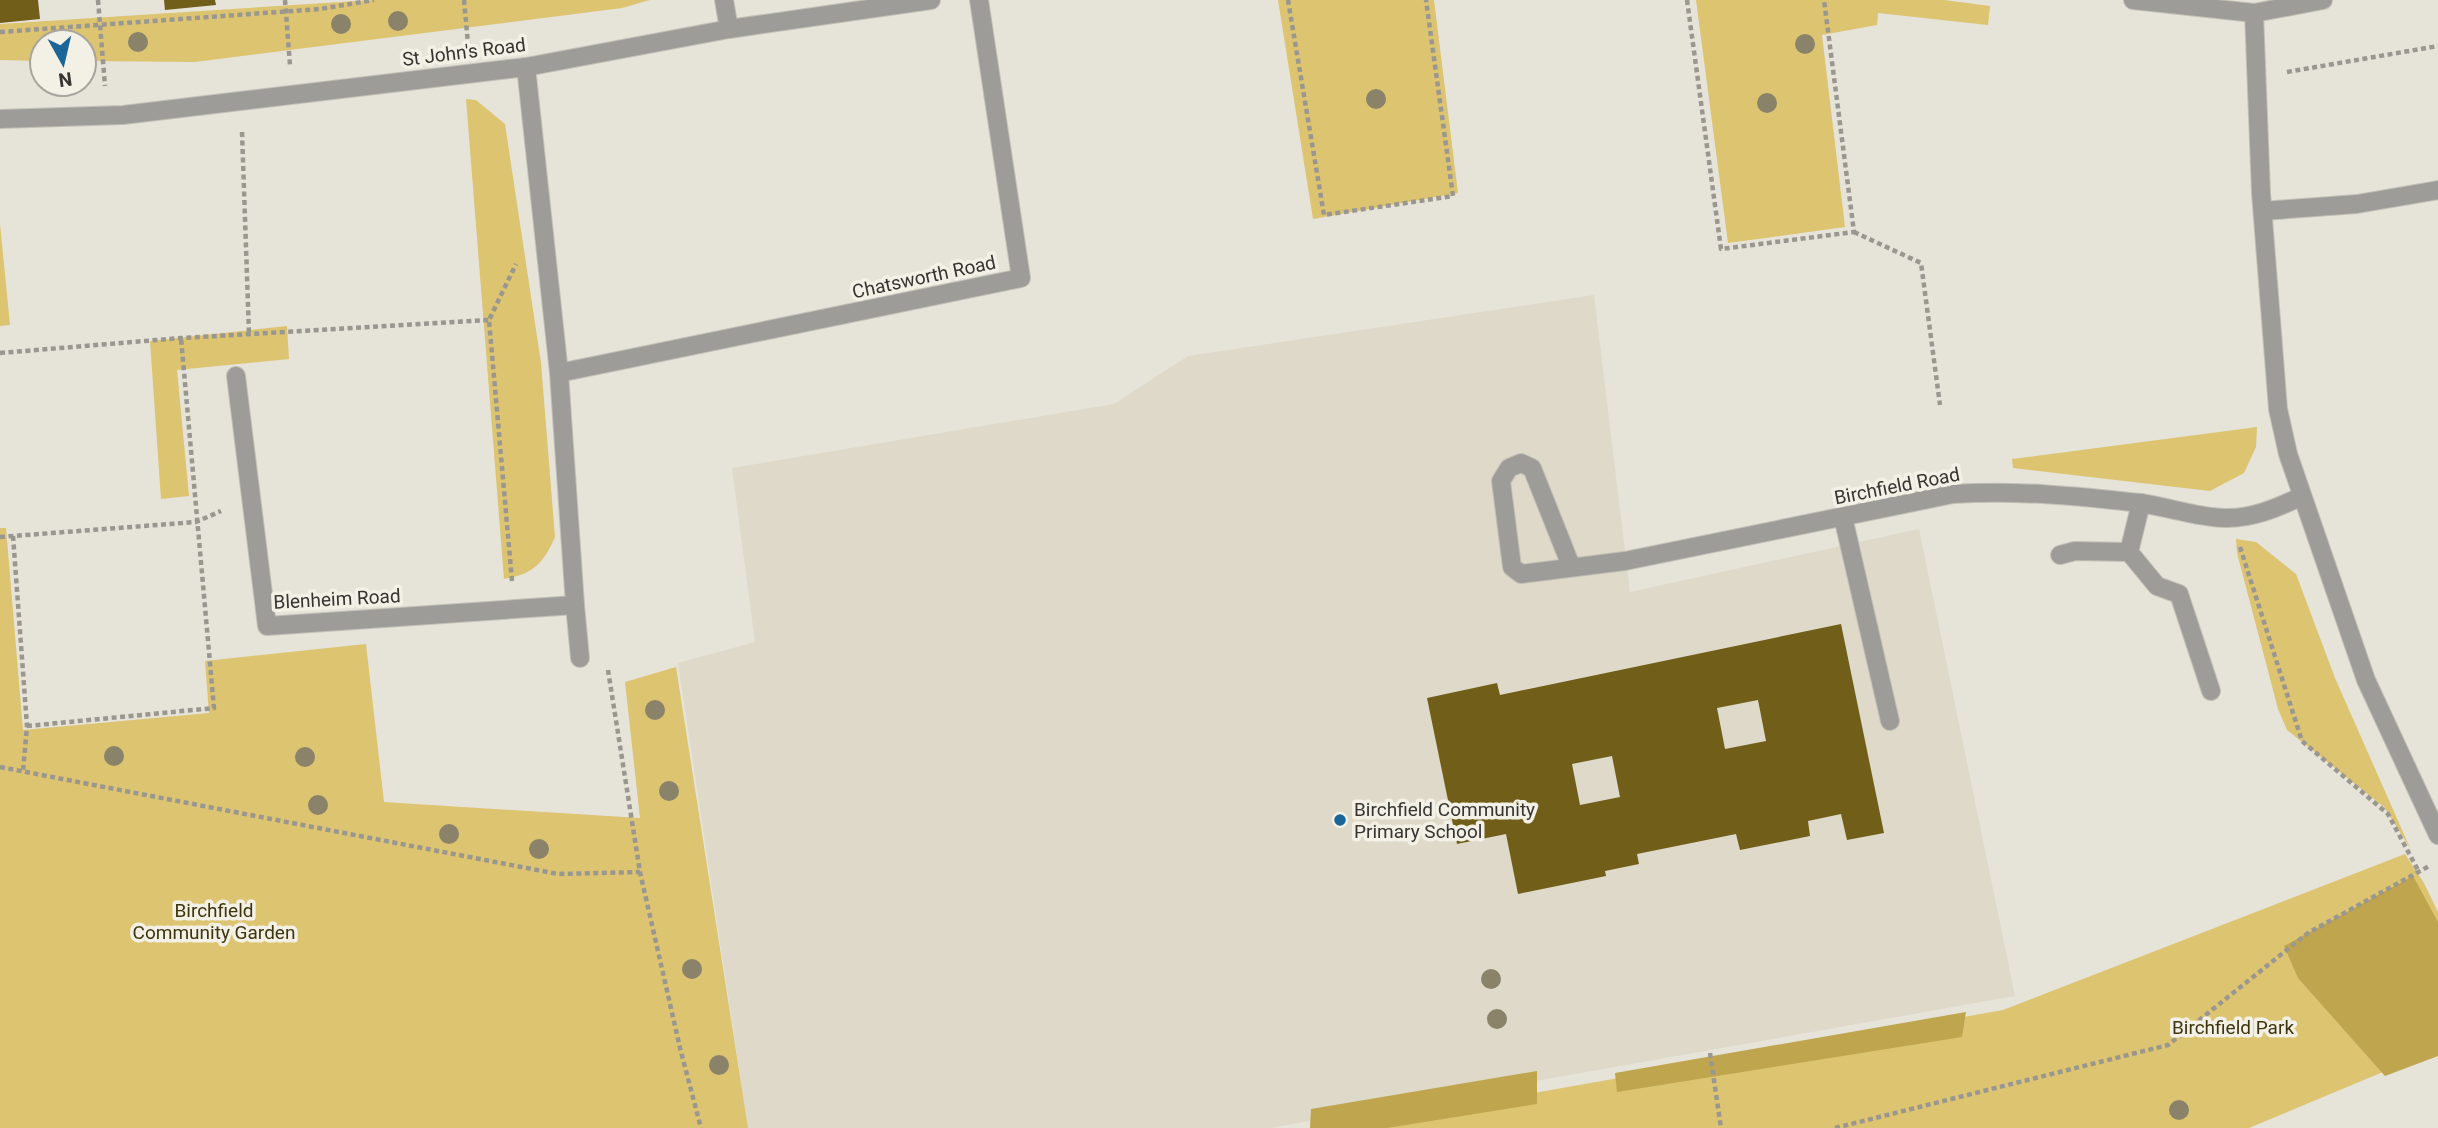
<svg xmlns="http://www.w3.org/2000/svg" width="2438" height="1128" font-family="Roboto,sans-serif">
  <style>
    .built { fill: #ded9c8 }
    .green { fill: #dcc471 }
    .forest { fill: #bea54e }
    .building { fill: #705e19; fill-rule: evenodd }
    .lines { fill: none; stroke-linecap: round; stroke-linejoin: round }
    .minor-casing { stroke: #c3c0b7; stroke-width: 20 }
    .path { stroke: #9a9790; stroke-width: 4.5; stroke-dasharray: 5 3.5; stroke-linecap: butt }
    .minor { stroke: #9d9c98; stroke-width: 18 }
    .tree { fill: #8a8369 }
    .poi-dot { fill: #1a6699; stroke: #f3f0e6; stroke-width: 2.5 }
    .labels { text-anchor: middle; dominant-baseline: central; stroke-width: 7; stroke-linejoin: round; paint-order: stroke }
    .street-label { font-size: 19px; fill: #363531; stroke: #f3f0e6 }
    .poi-label { font-size: 19px; fill: #363531; stroke: #f3f0e6; text-anchor: start }
    .park-label { font-size: 19px; fill: #3e340d; stroke: #f3f0e6 }
  </style>
  <rect width="100%" height="100%" fill="#e6e3d9"/>
  <polygon class="built" points="1594,295 1630,592 1919,529 2015,996 1270,1128 748,1128 678,663 755,642 732,468 1114,404 1188,356"/>
  <g class="green">
    <polygon points="372,0 650,0 622,8 195,62 84,61 84,42 42,42 42,61 0,60 0,24"/>
    <polygon points="1278,0 1434,0 1458,193 1313,219"/>
    <polygon points="1696,0 1944,0 1990,6 1988,25 1878,13 1877,25 1822,35 1845,227 1728,243"/>
    <path d="M466,99L476,100L505,124L541,363L555,537C543,564 533,574 504,579Z"/>
    <polygon points="0,224 10,325 0,326"/>
    <polygon points="287,326 289,359 177,370 189,496 161,499 150,341"/>
    <polygon points="2257,427 2256,447 2244,473 2210,491 2013,468 2012,459"/>
    <polygon points="0,528 6,528 23,730 209,713 205,661 366,644 384,802 640,818 625,682 676,667 748,1128 0,1128"/>
    <polygon points="2236,539 2256,542 2296,574 2335,678 2410,848 2384,807 2287,730 2278,709 2237,553"/>
    <polygon points="2405,854 2424,883 2438,912 2438,1049 2249,1128 1337,1128 2003,1010"/>
  </g>
  <g class="forest">
    <polygon points="2413,876 2438,922 2438,1056 2385,1076 2298,978 2284,946"/>
    <polygon points="1966,1012 1962,1037 1617,1092 1615,1073"/>
    <polygon points="1537,1071 1537,1104 1387,1128 1310,1128 1311,1109"/>
  </g>
  <g class="building">
    <polygon points="0,0 38,0 40,19 0,23"/>
    <polygon points="164,0 215,0 216,5 165,10"/>
    <path d="M1841,624L1884,833L1847,840L1841,814L1808,821L1810,836L1740,850L1736,834L1637,854L1639,864L1605,871L1606,876L1518,894L1506,834L1457,844L1427,698L1497,683L1500,695ZM1758,700L1766,741L1725,749L1717,708ZM1612,756L1620,797L1580,805L1572,764Z"/>
  </g>
  <g class="lines">
    <defs>
      <g id="minor">
        <polyline points="724,0 729,29"/>
        <polyline points="2133,0 2254,13 2323,0"/>
        <polyline points="2254,13 2261,193 2278,409 2288,454 2366,680 2438,835"/>
        <polyline points="0,119 123,115 526,67 729,29 931,0"/>
        <polyline points="2263,211 2357,204 2438,190"/>
        <polyline points="559,373 1021,278 979,0"/>
        <polyline points="236,376 267,626 575,605 559,373 526,67"/>
        <polyline points="2141,503 2129,552 2157,586 2179,594 2211,691"/>
        <polyline points="1843,517 1890,721"/>
        <polyline points="2060,555 2075,551 2129,552"/>
        <path d="M1571,566L1532,468L1521,463L1509,468L1501,481L1512,567L1521,574L1625,561L1953,494C2015,490 2079,496 2140,503C2168,507 2196,517 2224,518C2251,519 2277,508 2300,497"/>
        <polyline points="575,605 580,658"/>
      </g>
    </defs>
    <use href="#minor" class="minor-casing"/>
    <g class="path">
      <polyline points="98,0 105,86"/>
      <polyline points="285,0 290,65"/>
      <polyline points="464,0 468,44"/>
      <polyline points="1288,0 1324,215 1453,196 1426,0"/>
      <polyline points="1687,0 1721,249 1854,232 1824,0"/>
      <polyline points="0,32 320,9 374,0"/>
      <polyline points="2287,72 2438,46"/>
      <polyline points="242,132 249,334"/>
      <polyline points="1854,232 1921,263 1940,405"/>
      <polyline points="0,353 181,338 489,320"/>
      <polyline points="13,536 27,726 23,771"/>
      <polyline points="0,537 196,522 221,511"/>
      <polyline points="2240,547 2302,741 2388,814 2419,872"/>
      <polyline points="512,581 489,320 516,264"/>
      <polyline points="608,670 640,872 680,1048 701,1128"/>
      <polyline points="27,726 214,708 181,338"/>
      <polyline points="0,767 558,874 640,872"/>
      <polyline points="1710,1053 1721,1128"/>
      <polyline points="1835,1128 2168,1045 2308,933 2431,865"/>
    </g>
    <use href="#minor" class="minor"/>
  </g>
  <g class="tree">
    <circle cx="398" cy="21" r="10"/>
    <circle cx="341" cy="24" r="10"/>
    <circle cx="138" cy="42" r="10"/>
    <circle cx="1805" cy="44" r="10"/>
    <circle cx="1376" cy="99" r="10"/>
    <circle cx="1767" cy="103" r="10"/>
    <circle cx="655" cy="710" r="10"/>
    <circle cx="114" cy="756" r="10"/>
    <circle cx="305" cy="757" r="10"/>
    <circle cx="669" cy="791" r="10"/>
    <circle cx="318" cy="805" r="10"/>
    <circle cx="449" cy="834" r="10"/>
    <circle cx="539" cy="849" r="10"/>
    <circle cx="692" cy="969" r="10"/>
    <circle cx="1491" cy="979" r="10"/>
    <circle cx="1497" cy="1019" r="10"/>
    <circle cx="719" cy="1065" r="10"/>
    <circle cx="2179" cy="1110" r="10"/>
  </g>
  <circle class="poi-dot" cx="1340" cy="820" r="7"/>
  <g class="labels">
    <g class="street-label">
      <text transform="translate(464 52) rotate(-7)">St John's Road</text>
      <text transform="translate(924 277) rotate(-12)">Chatsworth Road</text>
      <text transform="translate(1897 486) rotate(-11)">Birchfield Road</text>
      <text transform="translate(337 599) rotate(-3)">Blenheim Road</text>
    </g>
    <g class="poi-label">
      <text x="1354" y="809">Birchfield Community<tspan x="1354" dy="22">Primary School</tspan></text>
    </g>
    <g class="park-label">
      <text x="214" y="910">Birchfield<tspan x="214" dy="22">Community Garden</tspan></text>
      <text x="2233" y="1027">Birchfield Park</text>
    </g>
  </g>
  <g transform="translate(63 63) rotate(172)"><circle r="33" fill="#f3f0e6" stroke="#a7a59e" stroke-width="2"/>
  <path d="M0-5L12 26L0 18L-12 26Z" fill="#1a6699"/>
  <text y="-10" font-size="19" font-weight="bold" text-anchor="middle" fill="#363531">N</text>
  </g>
</svg>
